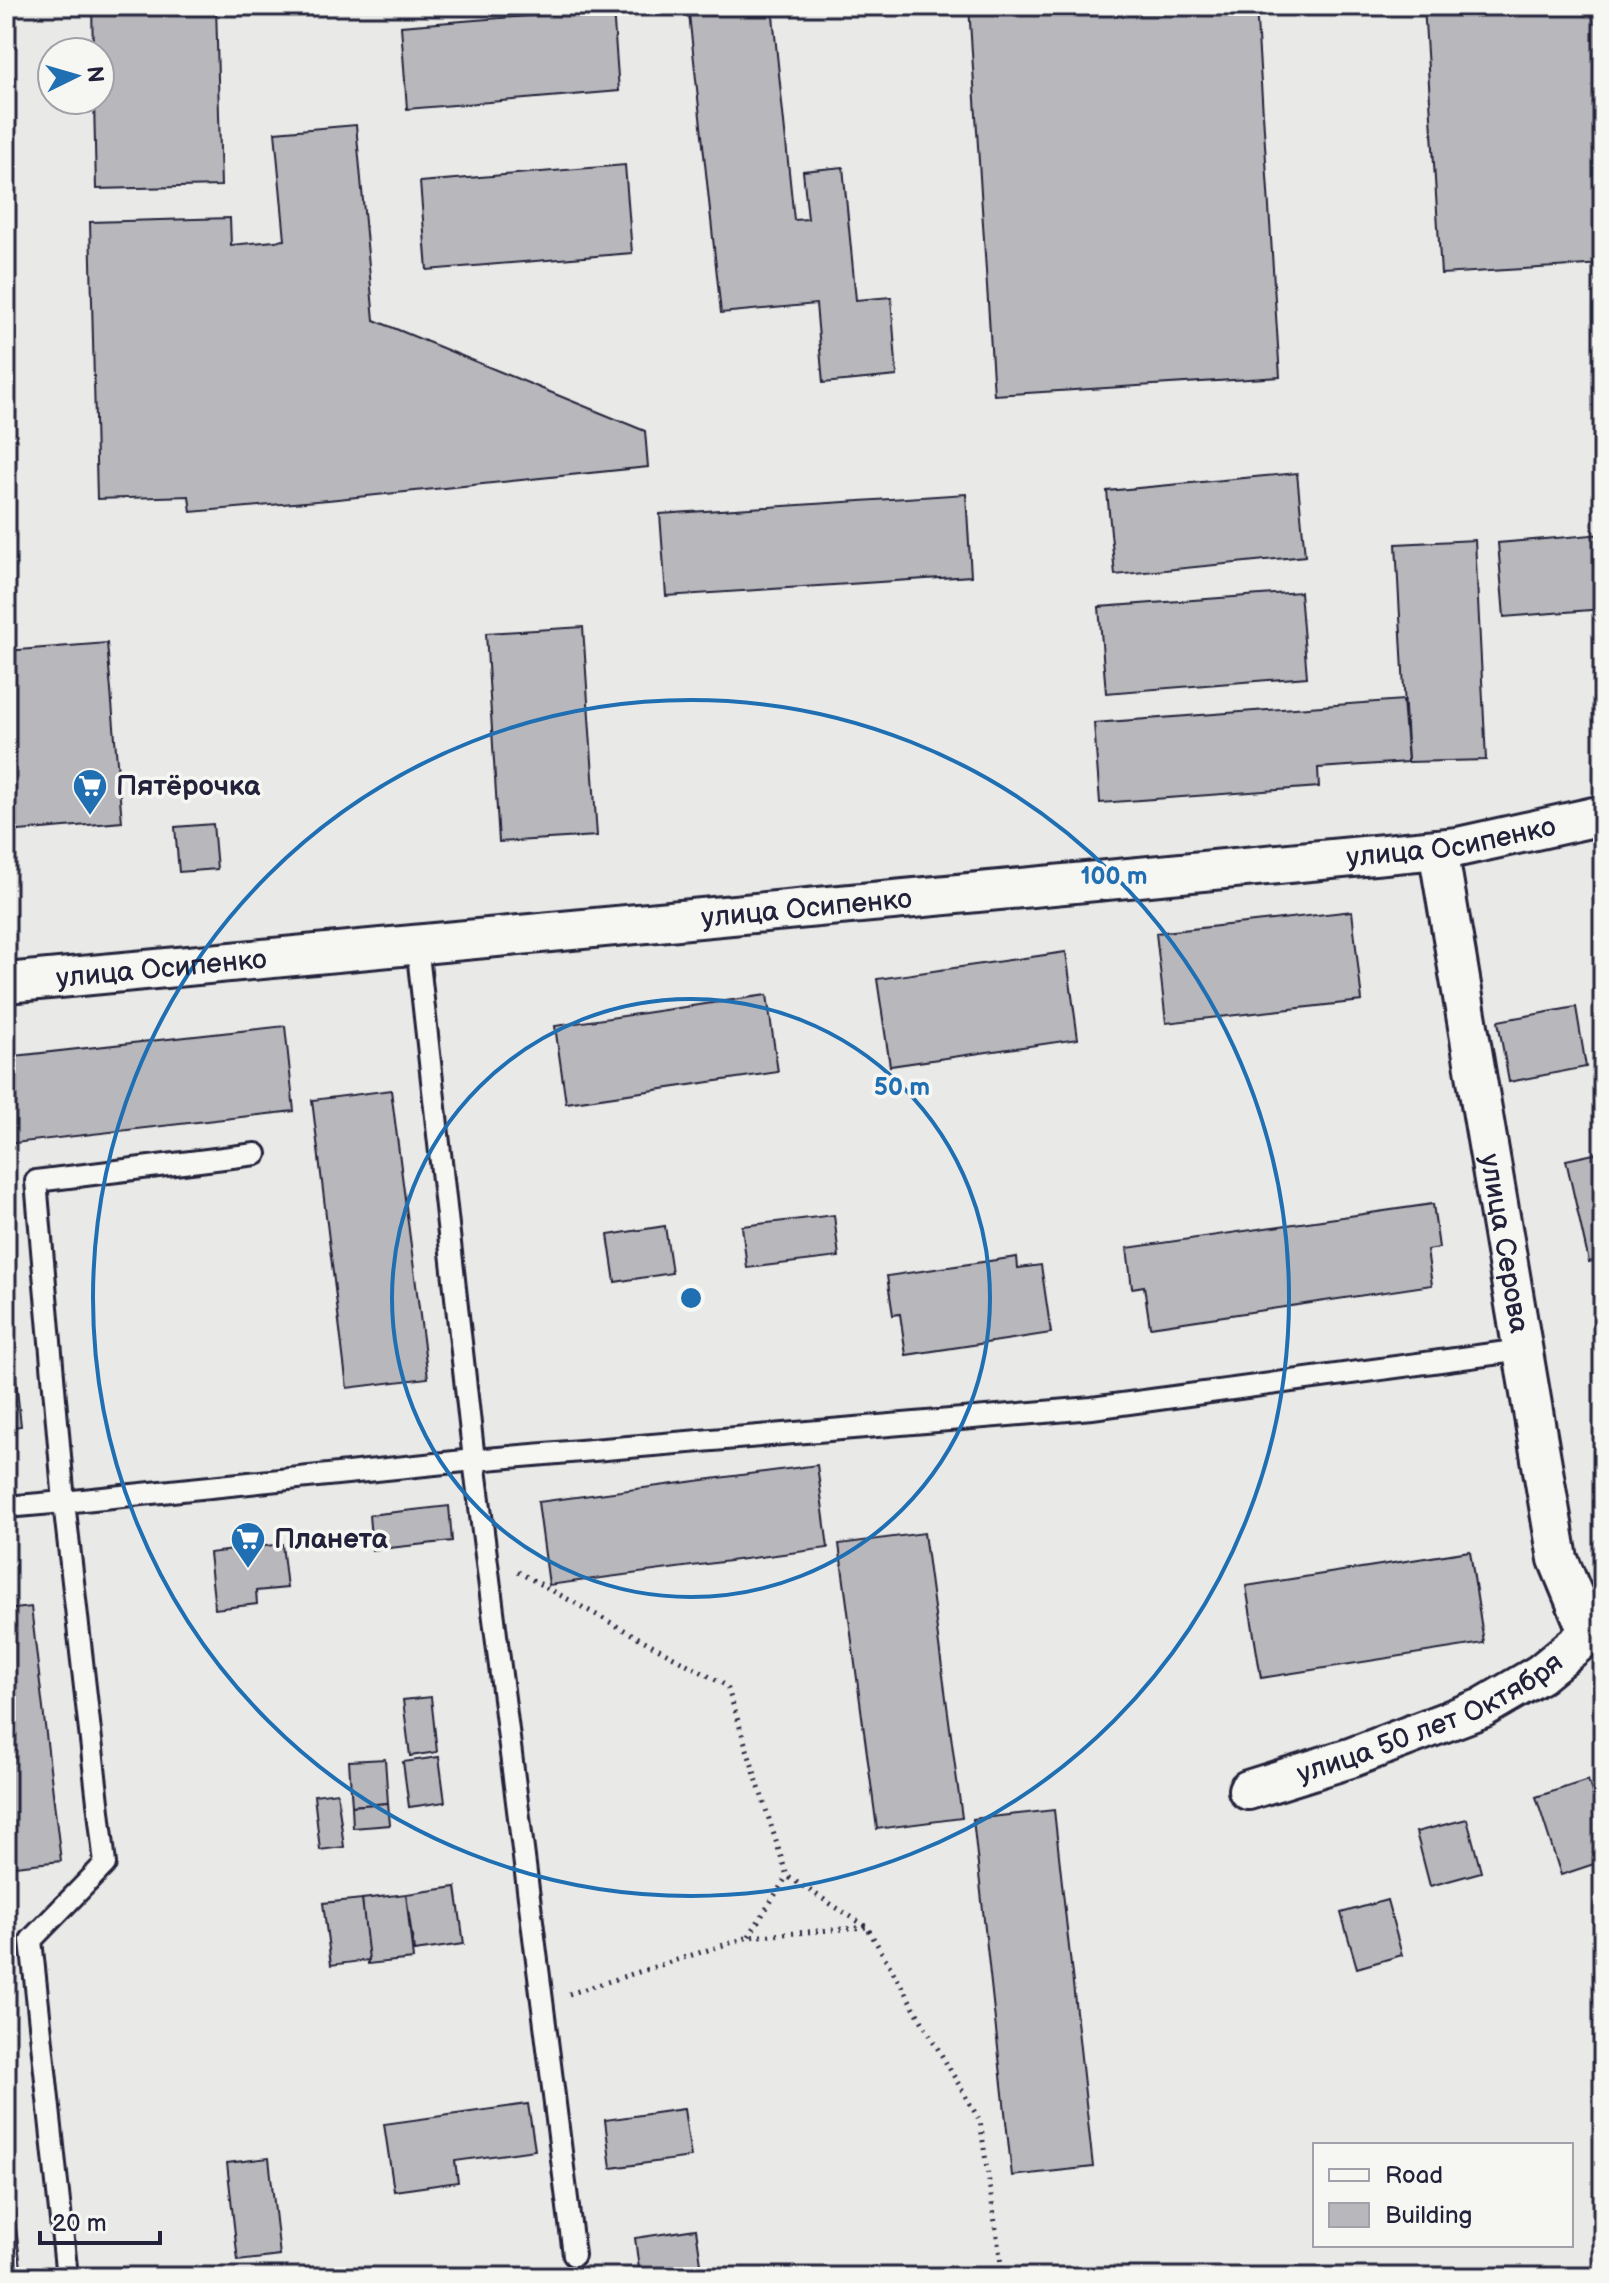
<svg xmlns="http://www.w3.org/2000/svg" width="1609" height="2283" font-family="'Balsamiq Sans',sans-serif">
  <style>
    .building { fill: #b8b8bc; stroke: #22223b; stroke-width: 2 }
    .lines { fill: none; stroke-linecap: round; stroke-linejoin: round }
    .service-casing { stroke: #22223b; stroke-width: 26 }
    .minor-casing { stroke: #22223b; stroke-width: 44 }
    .path { stroke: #22223b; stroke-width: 5; stroke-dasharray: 2 6; stroke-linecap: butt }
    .service { stroke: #f6f6f2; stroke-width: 20 }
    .minor { stroke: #f6f6f2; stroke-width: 38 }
    .ring { fill: none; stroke: #1f6fb2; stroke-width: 4 }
    .labels { text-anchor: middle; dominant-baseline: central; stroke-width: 7; stroke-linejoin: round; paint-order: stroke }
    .poi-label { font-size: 28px; font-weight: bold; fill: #22223b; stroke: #f6f6f2; text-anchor: start }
    .street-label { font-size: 28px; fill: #22223b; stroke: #f6f6f2 }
    .centre { fill: #1f6fb2; stroke: #f6f6f2; stroke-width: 4 }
    .ring-label { font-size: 24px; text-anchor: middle; font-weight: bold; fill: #1f6fb2; stroke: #f6f6f2; stroke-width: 7; stroke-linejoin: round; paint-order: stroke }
  </style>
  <rect width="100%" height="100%" fill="#e9e9e7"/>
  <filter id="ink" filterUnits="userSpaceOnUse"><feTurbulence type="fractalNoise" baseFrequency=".0125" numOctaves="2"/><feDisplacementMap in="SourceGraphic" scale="16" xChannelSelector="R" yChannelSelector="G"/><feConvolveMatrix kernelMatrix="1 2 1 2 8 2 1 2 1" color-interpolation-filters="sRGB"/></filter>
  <g filter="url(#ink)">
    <g class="building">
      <polygon points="92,6 216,6 221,186 96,189 94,100 100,100 100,52 93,52"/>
      <polygon points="762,6 772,6 794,220 808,219 803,171 843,167 856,300 891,297 897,376 823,383 816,304 721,313 689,14"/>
      <polygon points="969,6 1256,6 1280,377 994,395"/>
      <polygon points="1424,6 1603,6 1603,264 1441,274"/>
      <polygon points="613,9 619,91 407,109 401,26"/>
      <polygon points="356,125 374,320 645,431 648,467 328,500 191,512 189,496 97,499 90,222 230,218 231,245 285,240 275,132"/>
      <polygon points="625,165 632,253 427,270 420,182"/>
      <polygon points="1297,473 1305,556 1115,575 1107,491"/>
      <polygon points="966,494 971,576 666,596 660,514"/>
      <polygon points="1603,534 1603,609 1504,617 1498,543"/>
      <polygon points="1475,540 1486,760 1408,762 1396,544"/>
      <polygon points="1300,592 1307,677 1106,693 1099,607"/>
      <polygon points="583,627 597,836 499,842 486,633"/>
      <polygon points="1599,642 1603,642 1603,678"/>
      <polygon points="107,643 122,822 8,832 6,651"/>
      <polygon points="1403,700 1408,762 1318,768 1319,787 1100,803 1094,723"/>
      <polygon points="213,824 217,869 179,872 175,827"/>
      <polygon points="1352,911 1362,1001 1166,1023 1156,933"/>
      <polygon points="1066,952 1078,1039 890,1066 877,979"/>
      <polygon points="767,995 778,1072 566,1103 555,1026"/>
      <polygon points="1576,1007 1586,1067 1509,1082 1498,1021"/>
      <polygon points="285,1026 294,1111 6,1144 6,1057"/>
      <polygon points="391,1090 428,1378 347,1388 312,1100"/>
      <polygon points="1603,1152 1603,1259 1589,1262 1566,1160"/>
      <polygon points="1433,1204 1439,1248 1427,1250 1432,1285 1150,1327 1144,1286 1132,1288 1127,1248"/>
      <polygon points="834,1215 839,1257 747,1268 742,1226"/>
      <polygon points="665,1226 672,1273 615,1282 608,1235"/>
      <polygon points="1017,1257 1018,1268 1041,1265 1051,1333 906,1355 900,1314 893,1315 887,1276"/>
      <polygon points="6,1287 21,1426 6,1428"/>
      <polygon points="1603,1331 1603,1377 1593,1333"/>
      <polygon points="817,1465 828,1548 549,1585 538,1502"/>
      <polygon points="449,1506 452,1541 372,1550 369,1515"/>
      <polygon points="924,1533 962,1818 877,1829 839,1544"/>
      <polygon points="282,1544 287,1588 256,1591 257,1604 215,1609 209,1553"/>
      <polygon points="1470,1551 1484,1643 1261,1678 1246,1586"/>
      <polygon points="31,1607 61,1861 6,1867 6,1610"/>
      <polygon points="431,1697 437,1752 410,1756 403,1700"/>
      <polygon points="439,1757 445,1802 409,1807 403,1762"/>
      <polygon points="385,1759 388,1803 352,1806 349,1761"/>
      <polygon points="1588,1780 1603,1827 1603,1861 1561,1875 1536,1797"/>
      <polygon points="337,1792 344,1847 320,1850 314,1795"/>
      <polygon points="388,1803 390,1825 353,1828 352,1806"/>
      <polygon points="1054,1810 1093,2167 1012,2176 973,1819"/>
      <polygon points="1467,1819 1481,1872 1430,1886 1416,1832"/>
      <polygon points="456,1887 464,1944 414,1951 406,1894"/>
      <polygon points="406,1894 413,1959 368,1964 362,1899"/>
      <polygon points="362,1899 369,1960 331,1965 323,1903"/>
      <polygon points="1387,1900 1402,1955 1357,1968 1341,1913"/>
      <polygon points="528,2104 535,2150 455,2161 458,2182 394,2191 384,2124"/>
      <polygon points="684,2109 691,2157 611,2168 605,2120"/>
      <polygon points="6,2150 22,2275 6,2277"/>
      <polygon points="269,2158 280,2256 238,2261 227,2163"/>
      <polygon points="696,2229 703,2277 640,2277 635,2238"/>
      <polygon points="558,2267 559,2277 497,2277 497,2276"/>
    </g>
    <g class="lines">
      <defs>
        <g id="service">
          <polyline points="417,945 474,1460 574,2255"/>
          <polyline points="6,1507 64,1502 36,1181 256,1154"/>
          <polyline points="67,2277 31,1940 105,1864 64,1502 474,1460 1092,1408 1522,1350"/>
        </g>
        <g id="minor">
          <path id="s1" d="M1438,849L1558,1559L1589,1634"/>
          <path id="s2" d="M6,983L1438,849L1458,847L1603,815"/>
          <path id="s3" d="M1248,1790L1350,1758L1482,1708L1540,1674L1589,1634H1603"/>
        </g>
      </defs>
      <use href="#service" class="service-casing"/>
      <use href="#minor" class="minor-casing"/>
      <g class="path">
        <polyline points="518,1572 727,1686 787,1876 867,1927 980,2121 1003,2277"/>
        <polyline points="749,1936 787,1876"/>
        <polyline points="569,1994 749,1937 866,1927"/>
      </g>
      <use href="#service" class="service"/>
      <use href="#minor" class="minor"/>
    </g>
  </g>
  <g class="ring">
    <circle cx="691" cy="1298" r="299"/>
    <circle cx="691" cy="1298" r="598"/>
  </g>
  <defs>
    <symbol id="supermarket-pin" viewBox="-11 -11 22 30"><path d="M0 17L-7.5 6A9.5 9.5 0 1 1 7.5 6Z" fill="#1f6fb2" stroke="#f6f6f2"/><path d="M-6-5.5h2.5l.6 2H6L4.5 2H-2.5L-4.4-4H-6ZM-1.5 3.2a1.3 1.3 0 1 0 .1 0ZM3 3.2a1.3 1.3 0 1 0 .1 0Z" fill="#fff"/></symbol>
  </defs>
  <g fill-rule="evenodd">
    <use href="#supermarket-pin" x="70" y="766" width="40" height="54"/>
    <use href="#supermarket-pin" x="228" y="1519" width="40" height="54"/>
  </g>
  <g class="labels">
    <g class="poi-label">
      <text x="116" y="786">Пятёрочка</text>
      <text x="274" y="1539">Планета</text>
    </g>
    <g class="street-label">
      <text stroke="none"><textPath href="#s2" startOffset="1452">улица Осипенко</textPath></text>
      <text stroke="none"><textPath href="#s2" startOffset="804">улица Осипенко</textPath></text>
      <text stroke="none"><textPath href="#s2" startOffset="156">улица Осипенко</textPath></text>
      <text stroke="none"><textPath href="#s1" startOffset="400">улица Серова</textPath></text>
      <text stroke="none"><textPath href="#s3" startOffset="196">улица 50 лет Октября</textPath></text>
    </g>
  </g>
  <circle cx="691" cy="1298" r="12" class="centre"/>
  <g class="ring-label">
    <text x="1114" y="884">100 m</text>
    <text x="902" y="1095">50 m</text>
  </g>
  <rect width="1609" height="2283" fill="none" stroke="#f6f6f2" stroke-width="32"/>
  <rect x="16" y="16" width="1577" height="2251" fill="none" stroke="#22223b" stroke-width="3" filter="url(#ink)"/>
  <rect x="1313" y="2143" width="260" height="104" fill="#f6f6f2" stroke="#a1a1a9" stroke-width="2"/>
  <rect x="1329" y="2169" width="40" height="12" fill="#f6f6f2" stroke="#a1a1a9" stroke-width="2"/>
  <text x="1385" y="2183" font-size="24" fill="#22223b">Road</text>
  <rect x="1329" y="2203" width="40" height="24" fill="#b8b8bc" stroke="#a1a1a9" stroke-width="2"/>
  <text x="1385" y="2223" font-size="24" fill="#22223b">Building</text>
  <g transform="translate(76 76) rotate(85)"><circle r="38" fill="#f6f6f2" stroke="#a1a1a9" stroke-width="2"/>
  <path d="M0-6L14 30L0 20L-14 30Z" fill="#1f6fb2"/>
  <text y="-12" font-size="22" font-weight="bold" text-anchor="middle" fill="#22223b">N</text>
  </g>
  <path d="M40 2231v12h120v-12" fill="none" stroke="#22223b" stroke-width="4"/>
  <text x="52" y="2231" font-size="24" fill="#22223b" stroke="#f6f6f2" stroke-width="6" paint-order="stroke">20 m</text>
</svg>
